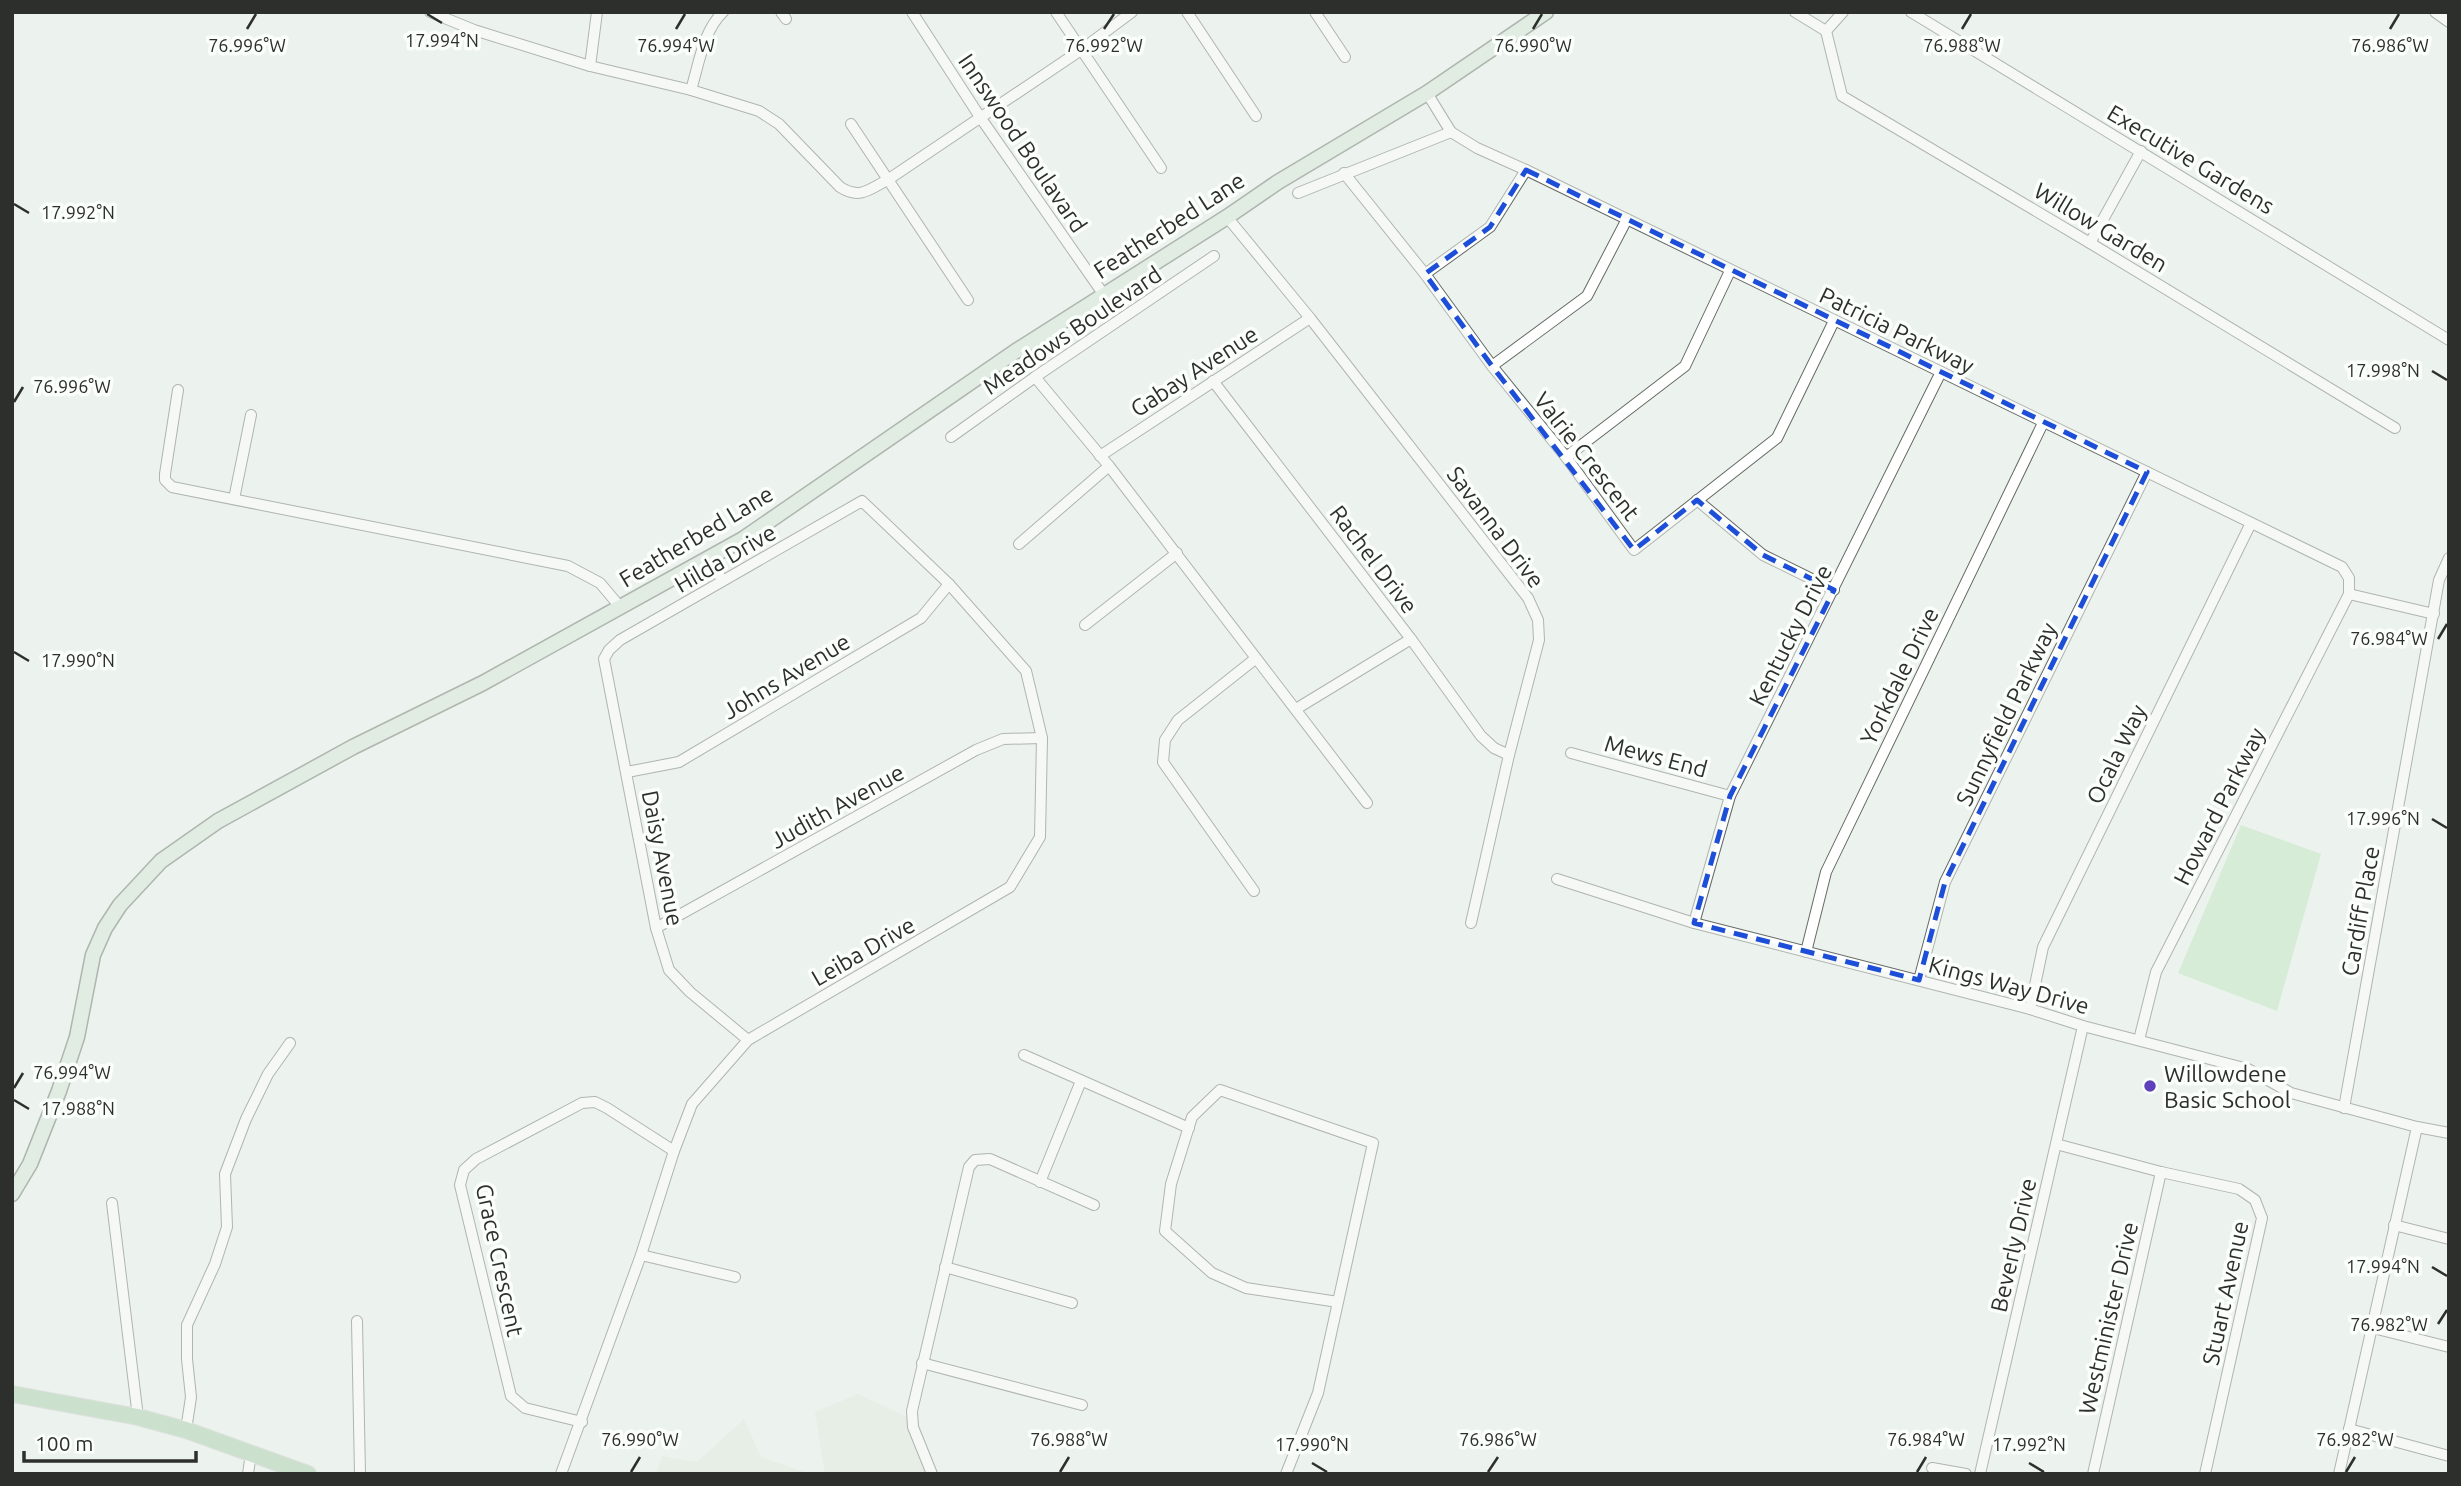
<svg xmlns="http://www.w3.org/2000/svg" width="2461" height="1486" font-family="Ubuntu,sans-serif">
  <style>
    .built { fill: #dde9de }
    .green { fill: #bae4bd }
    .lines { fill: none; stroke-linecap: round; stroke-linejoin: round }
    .street-casing { stroke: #656a65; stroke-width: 12 }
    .secondary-casing { stroke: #656a65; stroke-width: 17 }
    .primary-casing { stroke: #cdcdcd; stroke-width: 18 }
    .street { stroke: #fff; stroke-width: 10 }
    .secondary { stroke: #d2e5d4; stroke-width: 14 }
    .primary { stroke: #a4cba9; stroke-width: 16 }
    .marked { fill: none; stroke: #1d4ed8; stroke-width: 5; stroke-dasharray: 14 9; stroke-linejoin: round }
    .ticks { fill: none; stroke: #2d2f2d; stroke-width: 2.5 }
    .poi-dot { fill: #5f42bb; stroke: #fbfffb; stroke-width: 2.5 }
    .labels { text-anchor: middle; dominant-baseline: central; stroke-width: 7; stroke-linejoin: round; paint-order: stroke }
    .street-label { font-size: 23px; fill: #2d2f2d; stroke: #fbfffb }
    .poi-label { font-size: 23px; fill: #2d2f2d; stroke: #fbfffb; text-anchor: start }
    .ticks-label { font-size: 18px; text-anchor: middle; fill: #2d2f2d; stroke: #fbfffb; stroke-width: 7; stroke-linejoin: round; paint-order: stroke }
  </style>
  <rect width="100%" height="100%" fill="#ecf2ed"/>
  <g class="built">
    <polygon points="858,1394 916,1421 938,1474 825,1474 815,1412"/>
    <polygon points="744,1419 761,1457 810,1474 656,1474 662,1456 697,1462"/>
  </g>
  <polygon class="green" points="2241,825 2321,854 2277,1011 2178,973"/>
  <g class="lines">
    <defs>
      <g id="street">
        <path d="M430,12L474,30L590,66L691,90L759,111L779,124L840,187C860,200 870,189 889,179L1081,50L1132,12"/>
        <polyline points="781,12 786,19"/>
        <polyline points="912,12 980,117 1104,295"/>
        <polyline points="1056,12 1161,168"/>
        <polyline points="1187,12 1256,116"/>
        <polyline points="1315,12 1345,57"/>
        <polyline points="1795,12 1826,31"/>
        <polyline points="1911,12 2449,340"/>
        <polyline points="2435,12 2449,22"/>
        <polyline points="1826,31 1842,96 2090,243 2395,428"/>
        <polyline points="1826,31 1843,12"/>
        <polyline points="590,66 597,12"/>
        <path d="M691,90C699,64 703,31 723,12"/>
        <polyline points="1427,93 1451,132 1477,148 1526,170 2342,567 2349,578 2349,594 2156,972 2139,1040"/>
        <polyline points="851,124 968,300"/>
        <polyline points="1344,173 1425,274 1492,366 1566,457 1634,550 1777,438 1834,321"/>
        <polyline points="1298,193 1451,132"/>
        <polyline points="1227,217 1310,318 1528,598 1538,620 1539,640 1509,755 1471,923"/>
        <polyline points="2090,243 2141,151"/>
        <polyline points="1425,274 1490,227 1526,170"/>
        <polyline points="1492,366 1587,296 1627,219"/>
        <polyline points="1035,377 1109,466 1367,803"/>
        <polyline points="1213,381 1411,639 1481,736 1494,748 1509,755"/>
        <polyline points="178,390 165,474 165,480 172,487 568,566 600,583 621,608"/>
        <polyline points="951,437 1035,377 1214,256"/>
        <polyline points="1100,456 1310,318"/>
        <polyline points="1566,457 1685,366 1730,271"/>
        <polyline points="234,499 251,415"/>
        <polyline points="1697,500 1763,555 1834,590"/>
        <polyline points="1019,544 1109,466"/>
        <polyline points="711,557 722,581"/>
        <polyline points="2349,594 2434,614"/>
        <polyline points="1085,625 1177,553"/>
        <polyline points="1296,709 1411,639"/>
        <polyline points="1571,753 1730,796"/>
        <polyline points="627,772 679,762 921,618 949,584"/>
        <polyline points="1557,879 1694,923 2030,1009 2083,1026 2248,1069 2291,1093 2417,1127 2449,1133"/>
        <polyline points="1254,891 1163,762 1165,740 1178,720 1255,659"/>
        <polyline points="1694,923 1730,796 1941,372"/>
        <polyline points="656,928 976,750 1003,739 1042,738"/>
        <polyline points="1806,952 1826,872 2043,423"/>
        <polyline points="1919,980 1945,882 2147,472"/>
        <polyline points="2030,1009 2043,947 2251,523"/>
        <polyline points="1024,1055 1189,1128"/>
        <polyline points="2344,1108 2439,580 2449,558"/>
        <polyline points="2056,1144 2161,1172 2239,1189 2255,1200 2262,1218 2205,1474"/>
        <polyline points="1040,1182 1081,1081"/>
        <polyline points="112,1203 138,1417"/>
        <polyline points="2394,1225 2449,1239"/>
        <polyline points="641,1255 735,1277"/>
        <polyline points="945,1267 1072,1303"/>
        <polyline points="357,1321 360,1474"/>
        <polyline points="2373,1328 2449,1347"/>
        <polyline points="922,1363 1082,1405"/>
        <polyline points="582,1422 525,1408 511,1396 460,1185 464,1170 476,1159 582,1103 595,1102 607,1108 674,1151"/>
        <polyline points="2349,1429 2449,1456"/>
        <polyline points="186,1430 191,1397 187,1359 187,1325 215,1264 227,1227 225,1174 246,1119 268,1074 290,1043"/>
        <polyline points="1932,1468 1966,1474"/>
        <polyline points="248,1474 251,1453"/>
        <polyline points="561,1474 641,1255 674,1151 692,1104 748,1040 1010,887 1040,837 1042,738 1026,671 949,584 862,501 620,640 609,650 604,659 656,928 669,970 690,992 748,1040"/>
        <polyline points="932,1474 913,1427 912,1411 969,1167 975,1160 990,1159 1094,1205"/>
        <polyline points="1286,1474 1318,1393 1373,1143 1220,1090 1192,1117 1171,1184 1165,1231 1212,1273 1246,1288 1338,1302"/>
        <polyline points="1980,1474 2083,1026"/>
        <polyline points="2093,1474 2161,1172"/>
        <polyline points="2339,1474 2417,1127"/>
      </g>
      <polyline id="secondary" points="12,1194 30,1164 59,1091 77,1037 93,955 105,928 120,905 161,861 218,821 353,747 483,683 743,539 1016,351 1227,217 1278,182 1427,93 1546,12"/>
      <polyline id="primary" points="12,1394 138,1417 186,1430 308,1474"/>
    </defs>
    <use href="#street" class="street-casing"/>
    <use href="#secondary" class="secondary-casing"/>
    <use href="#primary" class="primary-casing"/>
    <use href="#street" class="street"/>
    <use href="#secondary" class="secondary"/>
    <use href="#primary" class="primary"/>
  </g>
  <path d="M0 0H2461V1486H0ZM1526,170L2147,472L1945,882L1919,980L1694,923L1730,796L1834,590L1763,555L1697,500L1634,550L1492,366L1425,274L1490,227Z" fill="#ecf2ed" fill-opacity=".55" fill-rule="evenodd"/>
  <path class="marked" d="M1526,170L2147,472L1945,882L1919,980L1694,923L1730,796L1834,590L1763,555L1697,500L1634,550L1492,366L1425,274L1490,227Z"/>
  <path class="ticks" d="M427,14L442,23M247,29L256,14M676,29L685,14M1104,29L1114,14M1533,29L1542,14M1962,29L1971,14M2390,29L2399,14M14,204L29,213M2432,371L2447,380M14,402L23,387M2438,639L2447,624M14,652L29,661M2432,819L2447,828M14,1088L23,1073M14,1100L29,1109M2432,1267L2447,1276M2438,1324L2447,1310M1312,1463L1327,1472M2029,1463L2044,1472M631,1472L640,1457M1060,1472L1069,1457M1488,1472L1498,1457M1917,1472L1926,1457M2346,1472L2355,1457"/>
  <circle class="poi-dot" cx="2150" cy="1086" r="7"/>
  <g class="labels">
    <g class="street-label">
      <text transform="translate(1023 143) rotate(56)">Innswood Boulavard</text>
      <text transform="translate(2191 159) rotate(31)">Executive Gardens</text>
      <text transform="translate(1169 225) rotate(-33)">Featherbed Lane</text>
      <text transform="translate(2101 227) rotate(31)">Willow Garden</text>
      <text transform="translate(1072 330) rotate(-34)">Meadows Boulevard</text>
      <text transform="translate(1897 330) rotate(26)">Patricia Parkway</text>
      <text transform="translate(1194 371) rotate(-33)">Gabay Avenue</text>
      <text transform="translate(1587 456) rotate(52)">Valrie Crescent</text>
      <text transform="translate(1496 527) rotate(53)">Savanna Drive</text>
      <text transform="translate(696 536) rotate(-31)">Featherbed Lane</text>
      <text transform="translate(725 558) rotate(-30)">Hilda Drive</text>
      <text transform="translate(1374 559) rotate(53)">Rachel Drive</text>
      <text transform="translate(1790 635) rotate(-63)">Kentucky Drive</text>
      <text transform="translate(786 676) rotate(-31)">Johns Avenue</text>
      <text transform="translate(1899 676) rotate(-64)">Yorkdale Drive</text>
      <text transform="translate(2006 714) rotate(-64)">Sunnyfield Parkway</text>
      <text transform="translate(2116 754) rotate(-64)">Ocala Way</text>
      <text transform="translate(1656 756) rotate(15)">Mews End</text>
      <text transform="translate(837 806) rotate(-29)">Judith Avenue</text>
      <text transform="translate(2219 806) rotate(-63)">Howard Parkway</text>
      <text transform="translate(663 858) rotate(79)">Daisy Avenue</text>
      <text transform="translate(2360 911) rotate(-80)">Cardiff Place</text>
      <text transform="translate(863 951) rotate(-30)">Leiba Drive</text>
      <text transform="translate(2009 985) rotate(15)">Kings Way Drive</text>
      <text transform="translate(2013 1245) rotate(-77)">Beverly Drive</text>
      <text transform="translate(500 1260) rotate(78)">Grace Crescent</text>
      <text transform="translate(2225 1293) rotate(-78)">Stuart Avenue</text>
      <text transform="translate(2108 1318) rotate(-77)">Westminister Drive</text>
    </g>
    <g class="poi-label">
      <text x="2164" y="1073">Willowdene<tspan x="2164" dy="26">Basic School</tspan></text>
    </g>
  </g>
  <g class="ticks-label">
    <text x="442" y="47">17.994°N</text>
    <text x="2390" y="52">76.986°W</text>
    <text x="247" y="52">76.996°W</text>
    <text x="676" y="52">76.994°W</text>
    <text x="1104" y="52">76.992°W</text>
    <text x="1533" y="52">76.990°W</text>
    <text x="1962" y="52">76.988°W</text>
    <text x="78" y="219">17.992°N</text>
    <text x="2383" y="377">17.998°N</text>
    <text x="72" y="393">76.996°W</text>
    <text x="2389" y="645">76.984°W</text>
    <text x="78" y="667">17.990°N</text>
    <text x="2383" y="825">17.996°N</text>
    <text x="72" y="1079">76.994°W</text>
    <text x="78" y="1115">17.988°N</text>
    <text x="2383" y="1273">17.994°N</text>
    <text x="2389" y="1331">76.982°W</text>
    <text x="640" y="1446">76.990°W</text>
    <text x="1069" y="1446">76.988°W</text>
    <text x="1498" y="1446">76.986°W</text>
    <text x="1926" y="1446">76.984°W</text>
    <text x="2355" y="1446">76.982°W</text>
    <text x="1312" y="1451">17.990°N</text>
    <text x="2029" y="1451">17.992°N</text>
  </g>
  <rect width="2461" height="1486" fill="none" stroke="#2d2f2d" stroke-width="28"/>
  <path d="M24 1451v10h172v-10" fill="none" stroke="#2d2f2d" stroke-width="3.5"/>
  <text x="35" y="1451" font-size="21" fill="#2d2f2d" stroke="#fbfffb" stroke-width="5" paint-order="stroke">100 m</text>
</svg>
